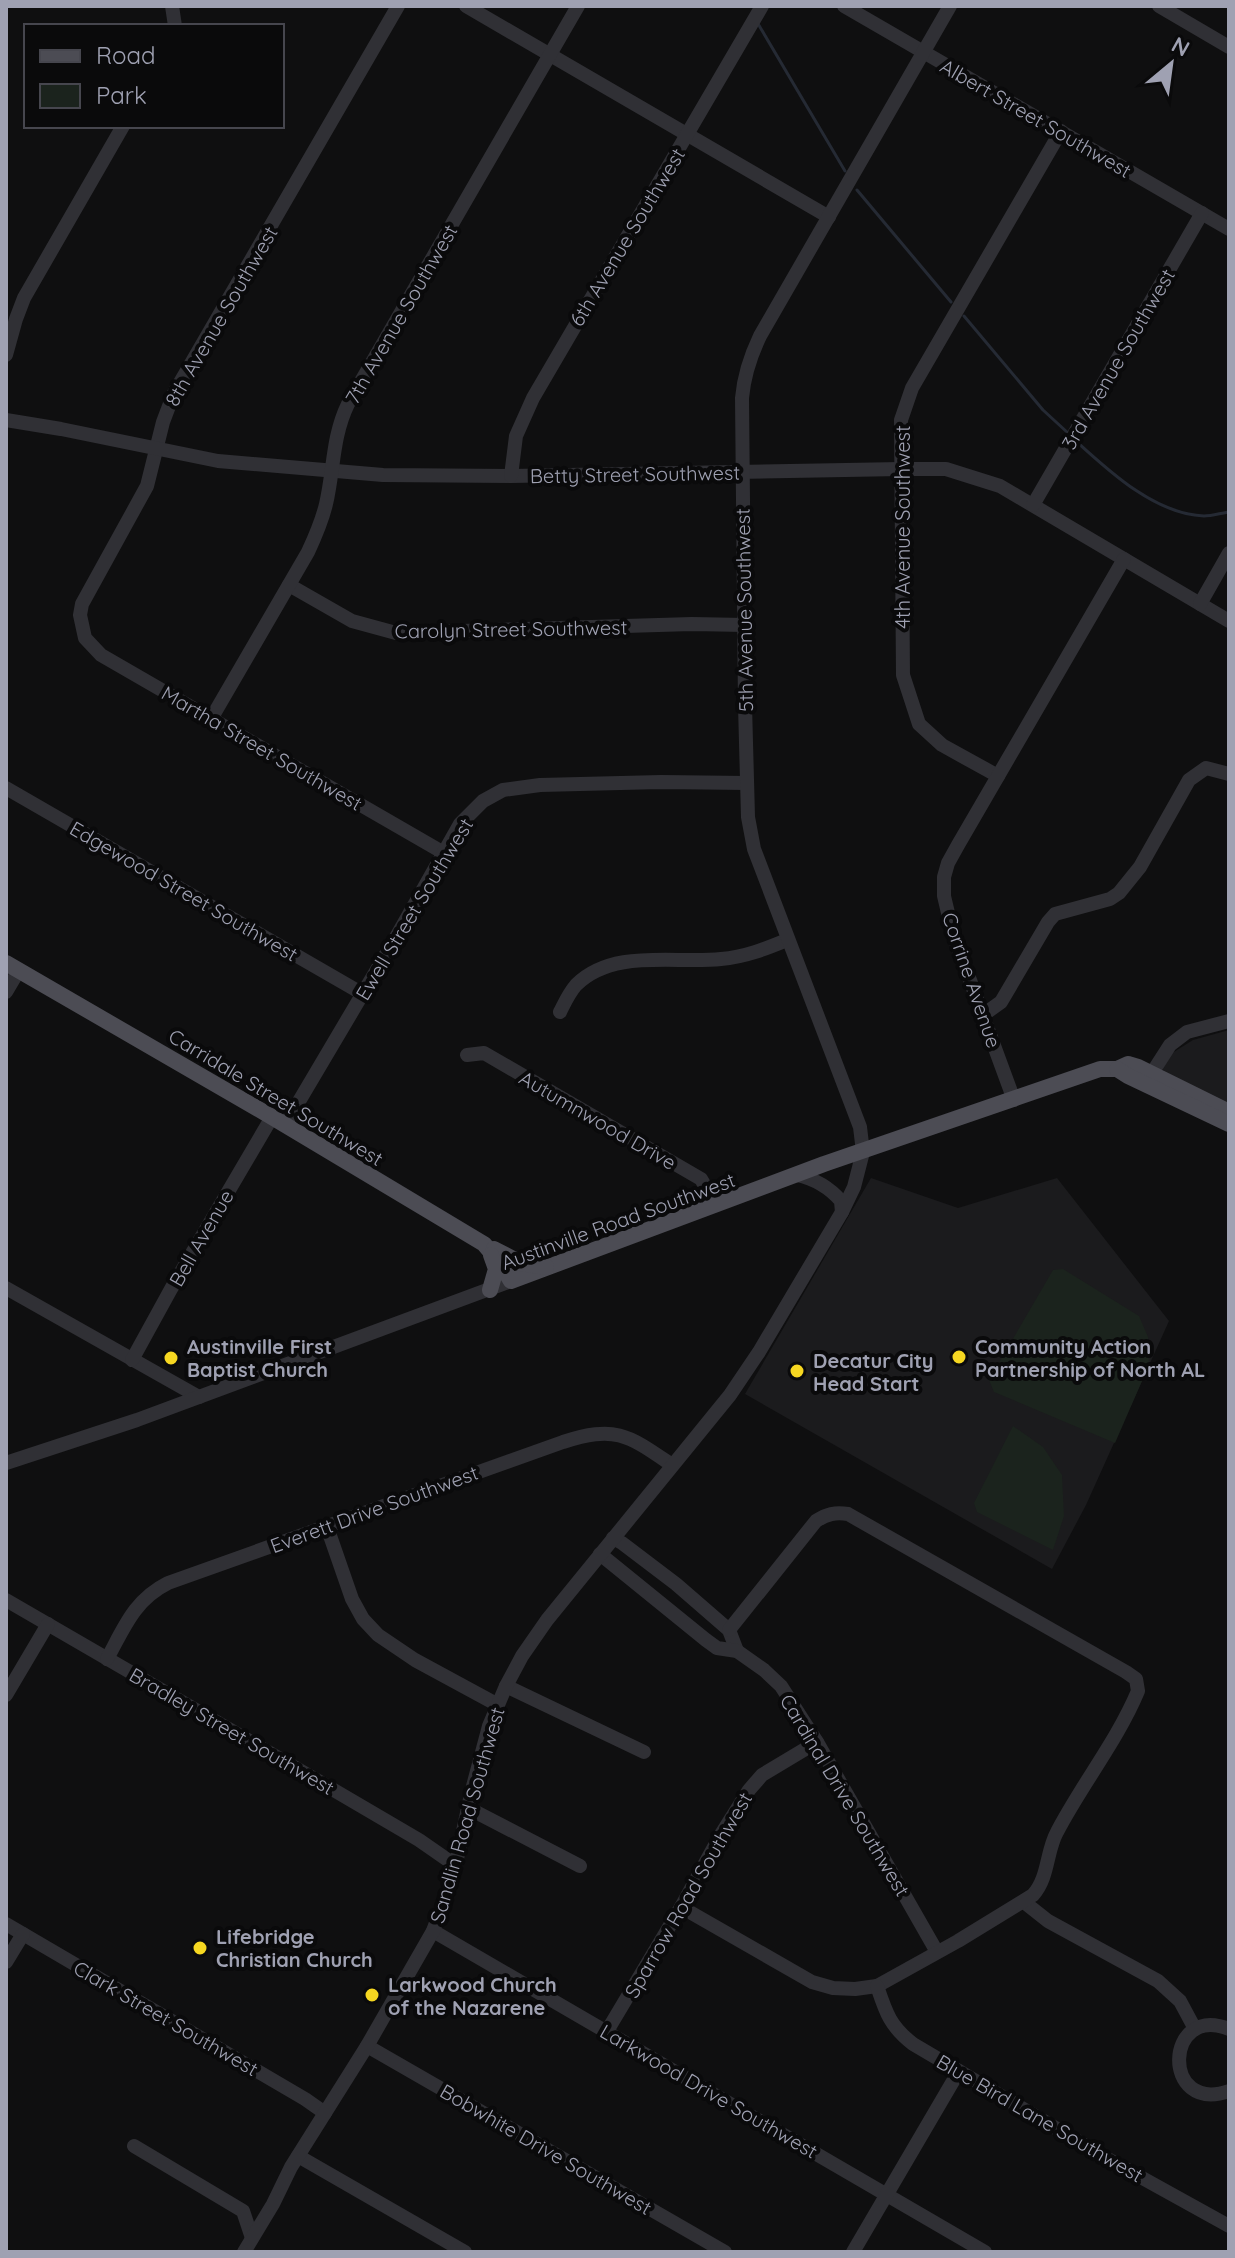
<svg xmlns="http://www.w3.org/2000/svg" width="1235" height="2258" font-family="Quicksand,sans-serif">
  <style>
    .built { fill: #1b1b1d }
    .green { fill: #1b231d }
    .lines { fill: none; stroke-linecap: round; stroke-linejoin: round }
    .stream { stroke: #252a34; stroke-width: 3 }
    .minor { stroke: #303035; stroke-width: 14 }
    .major { stroke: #4c4c54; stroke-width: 16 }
    .poi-dot { fill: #f6d721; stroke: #0a0a0b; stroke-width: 3 }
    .labels { text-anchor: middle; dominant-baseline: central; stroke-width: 8; stroke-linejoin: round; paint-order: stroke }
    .street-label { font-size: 20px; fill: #9fa1b2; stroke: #0a0a0b }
    .poi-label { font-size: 20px; font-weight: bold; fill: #9fa1b2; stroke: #0a0a0b; text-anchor: start }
  </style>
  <rect width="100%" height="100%" fill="#0f0f10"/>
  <g class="built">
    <polygon points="1229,1030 1229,1106 1167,1076 1158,1062 1193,1040"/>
    <polygon points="871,1178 958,1208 1057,1178 1169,1321 1086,1505 1052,1569 745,1394"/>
  </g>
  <g class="green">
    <polygon points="1063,1269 1139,1316 1148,1337 1149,1365 1115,1443 994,1392 989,1380 1053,1270"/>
    <polygon points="1013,1426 1043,1447 1062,1475 1064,1516 1053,1550 977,1512 974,1503"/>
  </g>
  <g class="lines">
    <g class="stream">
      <polyline points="757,22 845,171"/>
      <polyline points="857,190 951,302"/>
      <polyline points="964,316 1043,410 1068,433"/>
      <path d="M1076,441C1110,472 1155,514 1204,516C1212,516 1221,513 1229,512"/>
    </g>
    <g class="minor">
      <polyline points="172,6 175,26"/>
      <polyline points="398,6 174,393 163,422 147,486 82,604 80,615 85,638 101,655 444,853"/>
      <polyline points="466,6 829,217"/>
      <polyline points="844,6 1229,229"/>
      <polyline points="1159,6 1229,47"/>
      <polyline points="6,355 16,319 24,298 123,126"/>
      <polyline points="6,420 61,429 218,461 383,475 511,476 901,469 946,469 1000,486 1229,621"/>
      <polyline points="511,476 516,436 533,398 762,6"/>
      <polyline points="1033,505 1202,213"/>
      <polyline points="289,585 352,621 396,633 692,624 745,625"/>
      <polyline points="1200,604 1229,553"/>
      <path d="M211,719L308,552C315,537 322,521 326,504C334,470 332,437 348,404L578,6"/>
      <polyline points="998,776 942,745 919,724 903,675 901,420 912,388 1061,131"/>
      <polyline points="6,788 363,994"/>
      <polyline points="6,992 19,970"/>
      <path d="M560,1012C565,1002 569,993 576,985C613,948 675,964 721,959C745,957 765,949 787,940"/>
      <polyline points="983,1015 1001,1002 1048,922 1055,914 1110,899 1119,893 1140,867 1189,780 1206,768 1229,774"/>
      <polyline points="467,1055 484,1053 701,1179 716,1205"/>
      <polyline points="1152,1073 1170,1045 1187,1032 1229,1021"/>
      <polyline points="1014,1100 953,934 944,896 944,877 948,863 958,845 1124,559"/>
      <polyline points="285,1125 395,939 460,824 483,801 503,790 540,785 661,782 747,783"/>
      <path d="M797,1175C815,1179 829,1187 841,1201L842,1212"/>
      <polyline points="6,1288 199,1397"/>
      <polyline points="132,1360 171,1289 272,1117"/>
      <polyline points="6,1463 137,1420 511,1281"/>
      <polyline points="327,1527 352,1599 363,1619 378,1635 415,1660 498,1705"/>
      <polyline points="613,1538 622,1543 676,1584 729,1630 737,1651"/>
      <polyline points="600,1554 706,1640 717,1648 737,1651 764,1670 781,1686 817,1742 937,1952"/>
      <polyline points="6,1600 332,1789 419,1840 455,1865"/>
      <path d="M107,1659C124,1628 134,1600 168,1583L563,1442C616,1425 628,1435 672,1465"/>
      <polyline points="506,1686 644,1752"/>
      <polyline points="6,1695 48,1624"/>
      <polyline points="468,1808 580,1866"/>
      <polyline points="1024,1902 1048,1921 1158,1981 1180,2001 1195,2029"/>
      <path d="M681,1907L812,1982L833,1988L855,1989L877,1986L958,1941L1033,1895C1049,1877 1046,1852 1057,1832C1082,1784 1117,1741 1138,1691L1136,1679L1126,1672L848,1514C835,1512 827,1514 816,1521L729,1630"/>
      <polyline points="6,1924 305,2099 325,2113"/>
      <polyline points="433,1931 985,2252"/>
      <polyline points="6,1962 23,1934"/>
      <path d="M877,1986C886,2013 890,2026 913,2044L1108,2159L1229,2226"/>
      <path d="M1229,2029C1164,2003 1161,2115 1229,2091"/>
      <polyline points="607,2031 681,1907 720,1836 749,1790 762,1775 817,1742"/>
      <polyline points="367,2046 725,2252"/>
      <polyline points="134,2146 243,2211 252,2238"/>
      <polyline points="298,2156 465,2252"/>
      <path d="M244,2252L273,2204L291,2167L367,2046L433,1931L453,1877L472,1790L489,1726L506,1686L522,1656L547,1620L730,1395L759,1352L842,1212L854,1187L863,1152L860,1127L754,849L748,817L745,705L742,398C744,375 750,357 760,336L950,6"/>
      <polyline points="853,2252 959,2071"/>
    </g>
    <g class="major">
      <polyline points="6,963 272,1117 484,1244 500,1263 511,1281 824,1164 1100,1069 1117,1069 1128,1064 1138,1067 1229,1112"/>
      <polyline points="1117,1069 1128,1076 1229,1124"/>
      <polyline points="494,1249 521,1263 546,1267"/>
      <polyline points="490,1290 496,1269 491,1255"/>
    </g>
  </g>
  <g class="poi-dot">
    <circle cx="959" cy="1357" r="8"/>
    <circle cx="171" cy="1358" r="8"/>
    <circle cx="797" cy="1371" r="8"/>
    <circle cx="200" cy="1948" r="8"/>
    <circle cx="372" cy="1995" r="8"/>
  </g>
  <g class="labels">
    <g class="street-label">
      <text transform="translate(1036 118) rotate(30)">Albert Street Southwest</text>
      <text transform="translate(627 237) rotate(-59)">6th Avenue Southwest</text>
      <text transform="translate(401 314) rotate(-60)">7th Avenue Southwest</text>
      <text transform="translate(221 316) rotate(-60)">8th Avenue Southwest</text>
      <text transform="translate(1118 359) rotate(-60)">3rd Avenue Southwest</text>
      <text transform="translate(635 474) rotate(-1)">Betty Street Southwest</text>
      <text transform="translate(902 527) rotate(-90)">4th Avenue Southwest</text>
      <text transform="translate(744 610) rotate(-91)">5th Avenue Southwest</text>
      <text transform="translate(511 629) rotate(-1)">Carolyn Street Southwest</text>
      <text transform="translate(262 748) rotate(30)">Martha Street Southwest</text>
      <text transform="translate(184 891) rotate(30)">Edgewood Street Southwest</text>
      <text transform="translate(414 909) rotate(-59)">Ewell Street Southwest</text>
      <text transform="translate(972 980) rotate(71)">Corrine Avenue</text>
      <text transform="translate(276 1097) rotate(31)">Carridale Street Southwest</text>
      <text transform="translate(598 1120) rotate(30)">Autumnwood Drive</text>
      <text transform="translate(618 1221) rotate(-20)">Austinville Road Southwest</text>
      <text transform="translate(201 1238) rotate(-60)">Bell Avenue</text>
      <text transform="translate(374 1509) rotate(-20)">Everett Drive Southwest</text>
      <text transform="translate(232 1731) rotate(30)">Bradley Street Southwest</text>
      <text transform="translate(845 1795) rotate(59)">Cardinal Drive Southwest</text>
      <text transform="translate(467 1815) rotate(-74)">Sandlin Road Southwest</text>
      <text transform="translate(688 1895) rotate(-60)">Sparrow Road Southwest</text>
      <text transform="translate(166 2018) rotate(30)">Clark Street Southwest</text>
      <text transform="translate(709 2091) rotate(30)">Larkwood Drive Southwest</text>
      <text transform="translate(1040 2118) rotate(30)">Blue Bird Lane Southwest</text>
      <text transform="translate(546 2149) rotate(30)">Bobwhite Drive Southwest</text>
    </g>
    <g class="poi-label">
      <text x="187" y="1346">Austinville First<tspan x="187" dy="23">Baptist Church</tspan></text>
      <text x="975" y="1346">Community Action<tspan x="975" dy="23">Partnership of North AL</tspan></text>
      <text x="813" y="1360">Decatur City<tspan x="813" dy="23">Head Start</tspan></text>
      <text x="216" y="1936">Lifebridge<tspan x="216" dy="23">Christian Church</tspan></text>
      <text x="388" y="1984">Larkwood Church<tspan x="388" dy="23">of the Nazarene</tspan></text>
    </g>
  </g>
  <rect width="1235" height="2258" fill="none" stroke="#9fa1b2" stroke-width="16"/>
  <rect x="24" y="24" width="260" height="104" fill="#0a0a0b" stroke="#46464e" stroke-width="2"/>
  <rect x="40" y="50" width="40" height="12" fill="#4c4c54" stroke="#46464e" stroke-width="2"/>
  <text x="96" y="64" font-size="24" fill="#9fa1b2">Road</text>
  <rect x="40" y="84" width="40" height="24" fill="#1b231d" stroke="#46464e" stroke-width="2"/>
  <text x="96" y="104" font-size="24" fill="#9fa1b2">Park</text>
  <g transform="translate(1171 64) rotate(29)" stroke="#0a0a0b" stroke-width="6" paint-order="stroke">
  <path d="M0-6L14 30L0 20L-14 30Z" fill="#9fa1b2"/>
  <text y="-12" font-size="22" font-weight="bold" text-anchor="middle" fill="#9fa1b2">N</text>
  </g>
</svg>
